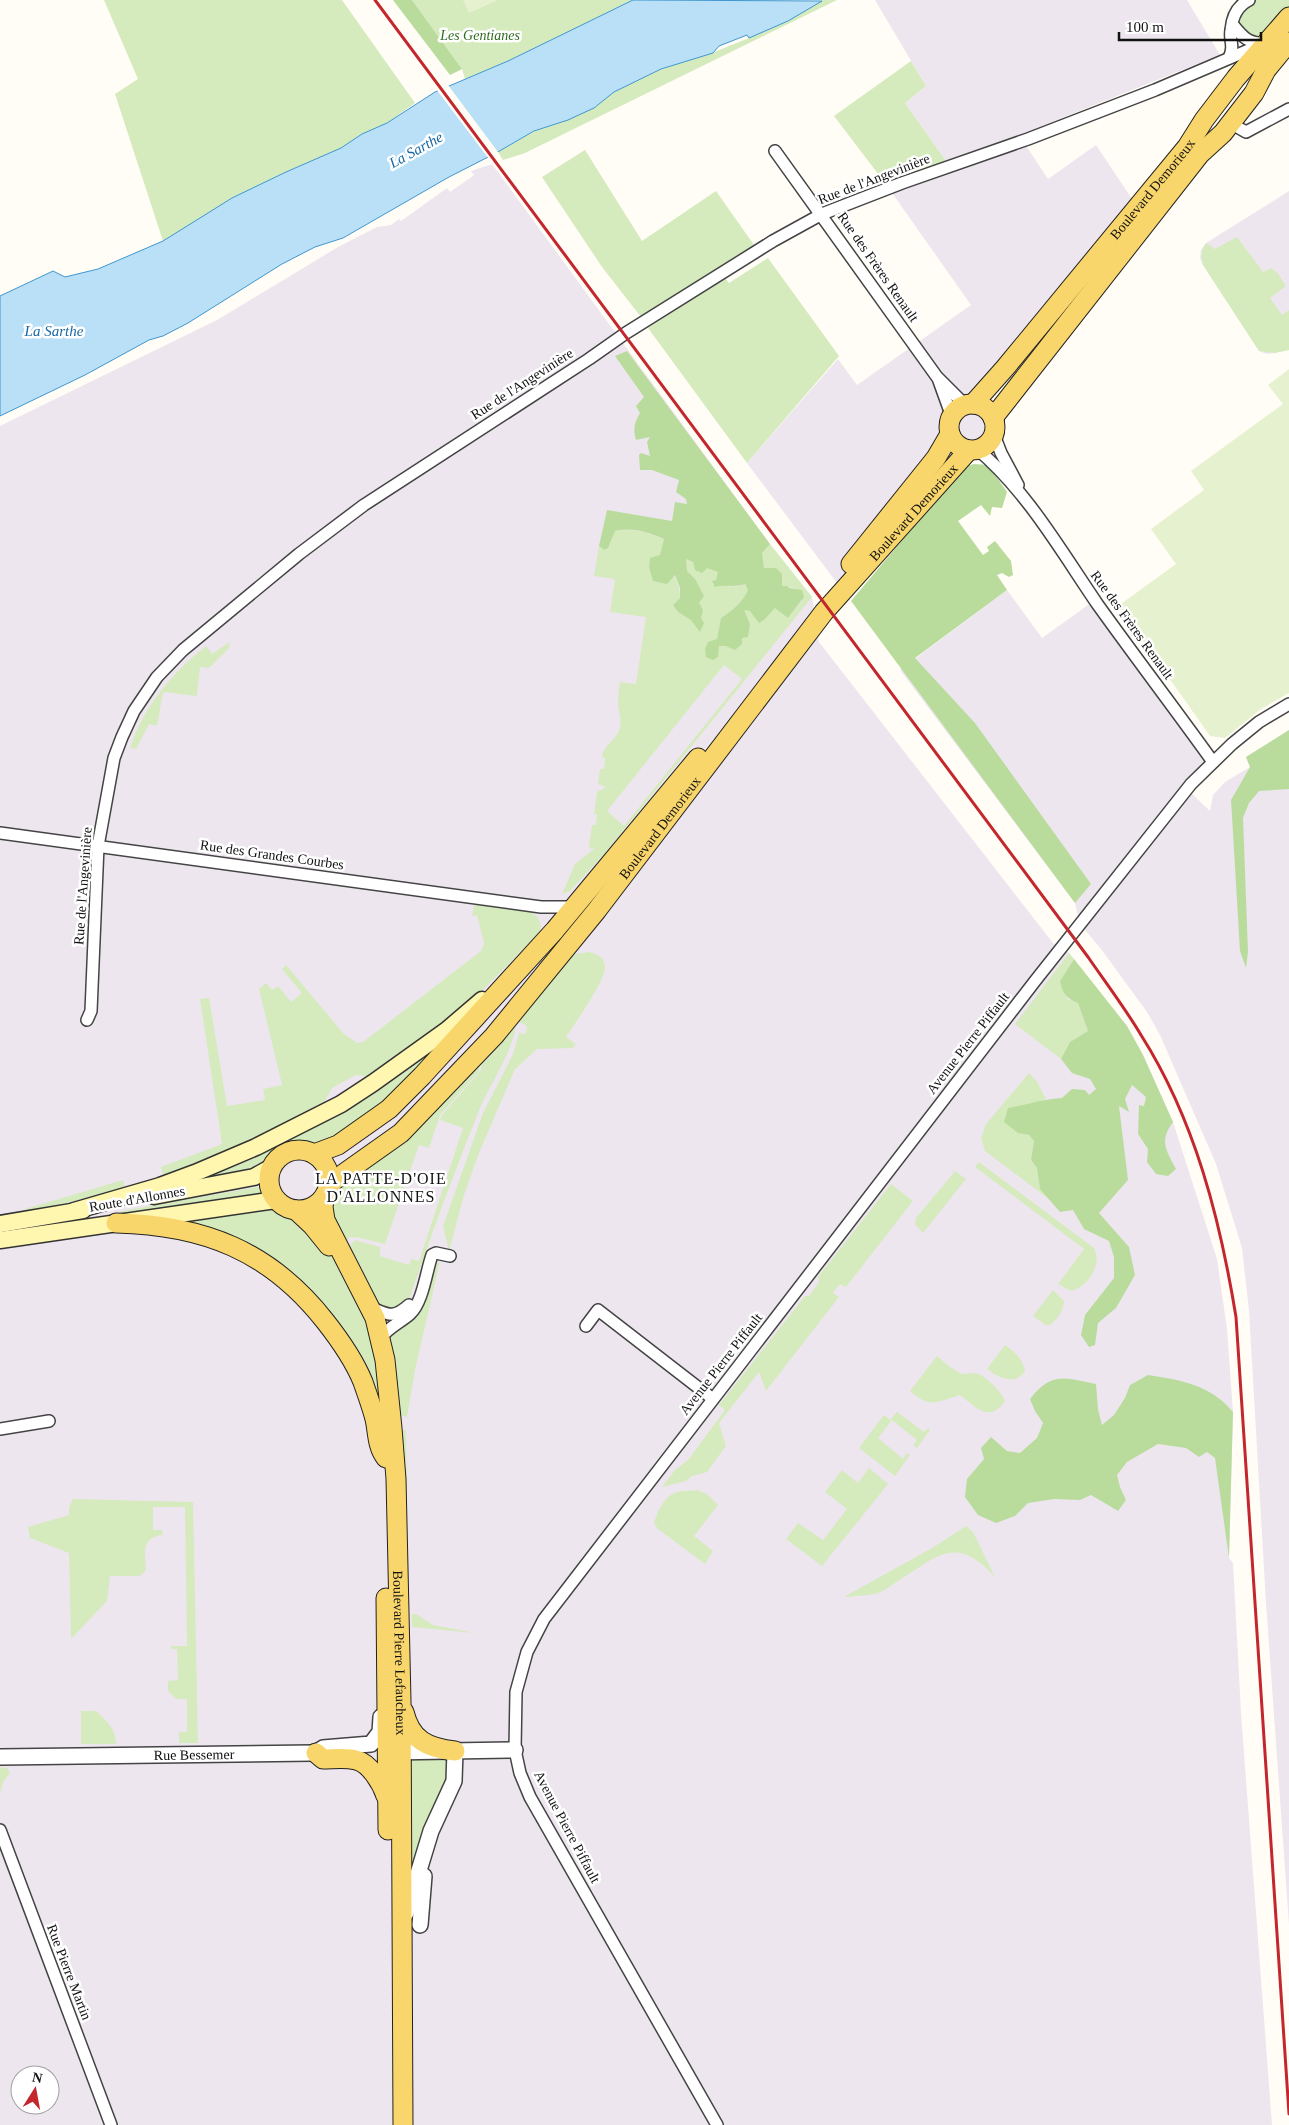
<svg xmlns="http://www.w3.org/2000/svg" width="1289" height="2125" font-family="'Times New Roman',serif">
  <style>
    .industrial { fill: #eee6ef; fill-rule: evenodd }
    .green { fill: #d5ebbd; fill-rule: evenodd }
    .forest { fill: #b9dc9c }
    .pitch { fill: #e6f2cf }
    .water { fill: #b9e0f7; stroke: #3f96cf }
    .pier { fill: #fffdf5 }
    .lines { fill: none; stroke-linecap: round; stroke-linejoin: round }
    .minor-casing { stroke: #444; stroke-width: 14 }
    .tertiary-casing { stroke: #444; stroke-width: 18 }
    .secondary-casing { stroke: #333; stroke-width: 19 }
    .primary-casing { stroke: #222; stroke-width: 21 }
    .minor { stroke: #fff; stroke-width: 11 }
    .tertiary { stroke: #fff; stroke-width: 15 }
    .secondary { stroke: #fff6b0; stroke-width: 16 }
    .primary { stroke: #f9d66b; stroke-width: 19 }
    .rail { stroke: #c4262e; stroke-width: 3 }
    .labels { text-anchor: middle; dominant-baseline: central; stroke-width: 5; stroke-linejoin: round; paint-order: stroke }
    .park-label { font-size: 14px; font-style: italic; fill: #2f6b1f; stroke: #fff }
    .street-label { font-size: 14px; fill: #111; stroke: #fff }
    .water-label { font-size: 15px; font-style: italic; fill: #1768a6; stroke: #fff }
    .quarter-label { font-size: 16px; letter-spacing: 1px; fill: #111; stroke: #fff }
  </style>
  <rect width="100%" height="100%" fill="#fffdf5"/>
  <g class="industrial">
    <polygon points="875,0 1187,0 1220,55 1019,135 1048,179 1096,145 1130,196 1144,209 985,408 990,412 995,426 991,441 980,449 969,450 959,446 840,587 747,463 838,359 857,385 971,305 885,183 946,161 905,103 926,86"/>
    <path d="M492,164L770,544L812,597L819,642L1053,943L1069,953L1127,1026L1143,1055L1173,1122L1217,1259L1227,1329L1233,1412L1229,1558L1233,1563L1241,1713L1272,2125H0V426L217,320L338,247L377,227L391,225L399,219L401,221L447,188L450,192L470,178L474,175L471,171ZM20,2075H50V2105H20Z"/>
    <polygon points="1289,191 1289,350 1267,354 1259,351 1203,265 1200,258 1201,250 1206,243"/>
    <polygon points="1007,590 1042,638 1095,600 1213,762 1187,789 1210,811 1213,795 1225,782 1250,767 1246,757 1289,730 1289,1925 1266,1603 1249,1311 1242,1248 1216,1164 1160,1035 1147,1012 1101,949 1080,924 1075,903 900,670"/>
  </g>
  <g class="green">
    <polygon points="104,0 342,0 415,103 387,123 362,134 341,148 286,172 232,198 163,241 115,94 138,79"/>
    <polygon points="412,0 633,0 508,61 465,79 462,69"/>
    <polygon points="823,0 837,0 525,153 503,160 498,152 535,131 568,120 594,108 614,92 661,69 712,53 749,38 788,21"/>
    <path d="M1249,0H1289C1289,3 1289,6 1289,8C1286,20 1263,38 1250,36L1234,19Z"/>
    <polygon points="911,61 926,86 905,103 946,161 885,183 834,116"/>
    <polygon points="585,150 642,241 716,191 754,245 641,317 602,267 542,177"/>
    <path d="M1237,237L1263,272L1271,268L1277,272L1286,286L1270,298L1282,315L1289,310V350L1275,353L1259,351L1203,265C1200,256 1201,251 1206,243L1215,249Z"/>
    <polygon points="768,258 839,356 747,463 648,328 725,278 729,283"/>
    <path d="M626,529L645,532L664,539L660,555C670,569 680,580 680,598L673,605C680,615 688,620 701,618L695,579L687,571L686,559L719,572L716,580C725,586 734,589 745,584L748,590C742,603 732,611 721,618L717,639L719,652V646C735,646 743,637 750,624L743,609L750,611L756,617L771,613L775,607L788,618L802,601L794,588L782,586V574L764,568L762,553L770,544L812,597L606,852L570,891L562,894L575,864L595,848L591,849L589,847L592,825H596L597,814H594L597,792L606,787L598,784L600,769H604L605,758L602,757C604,744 614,742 619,731C623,720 618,712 618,703C618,696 619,689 620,682L636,684L646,617L610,612L615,579L594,576L599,546L604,550L615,531ZM724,665L742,679L624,826L607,811Z"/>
    <path d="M230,642L229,648L209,668L200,667L197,696L163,692L157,726L149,724L136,749L130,748C144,706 172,673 206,646L212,654Z"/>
    <path d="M479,904L531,912C539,916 542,923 540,932L460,1013L373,1077L356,1075L332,1088L322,1106L265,1136L164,1178L161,1167L222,1144L200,999L209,998L227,1106L265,1100L263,1089L282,1085L259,989L266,983L272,990L278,986L291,1002L302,993L282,969L286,965L344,1034L357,1043L363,1042L481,951L484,943L477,915L472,916L474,906Z"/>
    <path d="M589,952C597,954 604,957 605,966C607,978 574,1025 566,1037L576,1044L573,1048L537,1049L515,1069L479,1153L464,1195L449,1251L443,1226L483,1113L513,1054L519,1033L526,1034L527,1026L509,1017L554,964L576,954Z"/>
    <polygon points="1069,953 1074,959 1060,981 1067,999 1078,1003 1088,1031 1070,1042 1061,1059 1015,1024"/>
    <path d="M472,1009L389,1109L308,1152C292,1149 281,1153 272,1167L160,1186L341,1104Z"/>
    <path d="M510,1020L516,1026C510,1058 490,1083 478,1113C453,1175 430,1238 409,1300L391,1311L379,1308L349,1247L355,1240L380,1247V1256L409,1265L411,1259L419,1261L463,1128L440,1120L442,1115L481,1070V1059Z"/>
    <polygon points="480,1061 479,1071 440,1115 429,1148 419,1145 385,1244 360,1238 350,1237 344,1244 325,1195"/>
    <polygon points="1029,1073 1036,1080 1046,1099 1031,1105 1008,1108 1018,1133 1029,1135 1034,1141 1031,1161 1037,1168 1040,1189 1050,1200 985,1151 981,1138 986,1124"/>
    <path d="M979,1162L1094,1248C1103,1264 1088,1287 1071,1291L1058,1284L1084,1249L975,1167Z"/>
    <polygon points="955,1171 966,1179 923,1233 915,1224 916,1218"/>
    <polygon points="123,1180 125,1188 25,1214 25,1209"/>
    <polygon points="891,1184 913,1201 846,1287 840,1284 833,1293 839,1297 766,1391 759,1372 719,1423 726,1446 707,1472 692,1476 686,1481 662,1487 675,1470 688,1460 725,1410 719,1405 805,1296 809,1296 819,1282 818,1277"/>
    <polygon points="269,1185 276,1200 290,1209 333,1251 357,1298 374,1347 385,1431 375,1417 313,1306 227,1242 101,1220 122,1211"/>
    <polygon points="440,1261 415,1370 407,1417 399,1415 385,1342 391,1331 410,1314 434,1265"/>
    <path d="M1053,1290L1064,1301C1063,1312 1058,1318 1050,1325H1046L1033,1316Z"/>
    <path d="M1005,1345C1015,1352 1022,1358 1025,1371C1015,1387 998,1377 987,1369Z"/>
    <path d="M937,1356C944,1362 952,1369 960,1373C965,1375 969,1373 975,1373C984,1374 1003,1393 1005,1401C989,1424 976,1407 960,1395C937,1402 930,1409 910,1391Z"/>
    <polygon points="897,1412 924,1432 928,1428 930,1430 917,1448 913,1445 917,1440 892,1420 878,1438 903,1459 907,1453 910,1455 895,1476 859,1448 884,1415 890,1420"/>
    <polygon points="406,1430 407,1493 399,1479 399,1431"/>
    <polygon points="869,1468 888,1484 822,1566 786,1539 798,1523 823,1540 847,1509 825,1492 842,1470 858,1483"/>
    <path d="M697,1490L707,1494L718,1505L694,1536L713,1551L705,1564L658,1529L654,1523C657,1512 665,1495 677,1492C683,1490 691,1491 697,1490Z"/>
    <path d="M73,1499L193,1502L198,1743H179V1732H187V1699H176L168,1691V1681L178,1680L177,1649H171V1646H187L185,1507H153V1530H162L163,1535C141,1537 145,1553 146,1570L140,1576H110L107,1601L71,1639L69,1553L30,1538L28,1527L69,1515V1507Z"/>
    <path d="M966,1526L973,1532L995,1577C954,1533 938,1557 895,1583C890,1586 884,1591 878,1593C868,1596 854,1596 844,1597L932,1548Z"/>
    <polygon points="412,1614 416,1614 433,1625 475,1633 412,1627"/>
    <path d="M81,1711H96C107,1721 116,1729 116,1744H81Z"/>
    <polygon points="455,1751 456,1764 401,1931 401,1752"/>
    <polygon points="0,1767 7,1768 10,1773 3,1782 0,1793"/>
  </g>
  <g class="forest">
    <polygon points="393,0 412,0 462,69 450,75"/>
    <path d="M627,351L770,544L762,553L764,568H776L782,574V586H787L789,588L802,590L804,597L788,618L775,608L765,619L759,623L750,611L744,610L750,624L748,637L742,638V644L735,650L726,646H719L718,657L713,660L706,657L705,649L708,642L717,639L721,618C732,611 742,603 748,590L745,584C735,588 725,584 715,587L712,581L716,580L718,572L707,568L702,573L695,570L693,562L686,559L687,571L695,579L704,596L699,603L703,610L701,618L704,623L700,632L691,620L678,612L673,605L680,598V588L675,575L667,584L653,581L649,567L650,558L660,555L664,539C647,532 633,527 615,531L608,548L604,550L599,546L607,510L672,521L675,502L687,504L686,499L676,492L679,480L652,470H640L639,455L641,453L650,456L647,442L650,437L636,440C633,429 634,423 640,413L636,406L644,397L615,356Z"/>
    <polygon points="974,464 988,465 1007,492 1002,508 992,507 990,516 981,505 958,521 983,555 989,551 987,547 995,541 1011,561 1013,575 1009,577 1002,573 997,575 1007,590 915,658 975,723 1091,884 1075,903 851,601 964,467"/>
    <polygon points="1289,730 1289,789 1259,791 1249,803 1243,818 1248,952 1246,968 1240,951 1231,800 1250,767 1246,757"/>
    <path d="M1074,959L1127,1026L1143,1055L1173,1122C1159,1141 1166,1150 1176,1169L1168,1176L1156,1174L1147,1162L1148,1149L1138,1134L1139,1105L1144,1106L1146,1097L1132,1085L1125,1099L1129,1112L1119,1106L1128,1180L1099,1213L1129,1247L1135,1275L1116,1308L1098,1323L1095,1345L1089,1347L1081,1335L1085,1315L1114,1278V1257L1109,1241L1084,1229L1073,1210L1060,1212L1040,1189L1037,1168L1031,1160L1034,1141L1029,1135L1018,1133L1004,1122L1008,1108C1026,1105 1043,1099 1062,1098L1072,1089L1085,1090L1089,1095L1096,1089L1090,1079L1072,1073L1061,1059L1070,1042L1088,1031L1078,1003C1066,998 1063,994 1060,981Z"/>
    <path d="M1148,1375C1181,1380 1211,1385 1233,1412L1229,1558L1215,1458L1207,1452L1199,1457L1186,1448L1158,1444L1127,1462L1117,1475L1120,1487L1126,1500L1118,1511L1091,1495L1080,1500L1054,1499L1028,1503L1015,1516L996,1523L978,1515L965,1497L967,1479L984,1459L981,1448L991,1437L1007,1451L1020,1453L1037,1438L1043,1423L1035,1411L1030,1399C1052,1371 1065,1378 1096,1384L1098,1409L1102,1425L1114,1415L1125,1398L1130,1385Z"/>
  </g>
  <g class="pitch">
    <polygon points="463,0 498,0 469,13"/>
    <polygon points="1289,369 1289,693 1261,709 1225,738 1210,736 1118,606 1176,564 1151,529 1204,490 1191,471 1283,404 1268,385"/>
  </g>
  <polygon class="water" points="633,0 822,1 788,21 749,38 747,35 719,46 713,53 661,69 614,92 594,108 568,120 534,131 496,153 449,177 343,238 315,247 282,264 188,323 163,336 149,340 85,375 0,416 0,296 53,271 65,277 98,269 163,241 232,198 286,172 341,148 362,134 387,123 435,92 508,61"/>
  <polygon class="pier" points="448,85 498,152 499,154 489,159 436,89"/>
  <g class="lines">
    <defs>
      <g id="minor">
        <path d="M1233,25C1242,36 1248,44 1264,43"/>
        <path d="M1229,58C1235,45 1229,41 1231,30C1232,18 1237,6 1249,0"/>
        <polyline points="1239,128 1246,132 1289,109"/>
        <polyline points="775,151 937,377 965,405"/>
        <polyline points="939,381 952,417"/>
        <polyline points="994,435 1001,453 1018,485"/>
        <path d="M977,449C1027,491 1061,551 1098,605C1136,658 1175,709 1213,762"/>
        <polyline points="0,833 541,907 569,907"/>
        <polyline points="87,1020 91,1011 98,846 114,758 122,737 134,711 157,677 183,650 299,554 364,505 589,359 626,333 773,241 822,214 902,183 1028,139 1155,90 1251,49 1257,43"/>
        <path d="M372,1308C389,1315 393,1319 409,1305"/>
        <polyline points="586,1326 598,1310 713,1399"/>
        <path d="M380,1339C388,1327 400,1323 410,1314C423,1302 426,1272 432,1255L436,1253L450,1256"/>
        <polyline points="0,1429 49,1421"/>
        <polyline points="0,1830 111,2125"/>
        <polyline points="717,2125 530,1797 520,1773 515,1750 516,1692 527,1652 544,1619 1035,981 1191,784 1232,744 1259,722 1289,704"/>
      </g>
      <g id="tertiary">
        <polyline points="390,1752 515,1750"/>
        <polyline points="316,1753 323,1748 371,1744 380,1732 381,1717"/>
        <path id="s1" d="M0,1757L313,1753"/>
        <polyline points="406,1913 431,1831 454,1781 455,1751"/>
        <polyline points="420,1925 424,1876"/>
      </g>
      <g id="secondary">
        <polyline points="154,1196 254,1177 272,1167"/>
        <polyline points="74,1211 160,1186 195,1173 256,1147 341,1104 373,1083 447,1030 482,1000"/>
        <polyline points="0,1224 83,1210"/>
        <polyline points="0,1240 276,1200"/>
      </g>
      <g id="primary">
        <path id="s2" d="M973,404L1005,368L1187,147L1204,120L1236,78L1289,17"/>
        <circle cx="972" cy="427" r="23"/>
        <polyline points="993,418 1200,154 1223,133 1254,93 1266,70 1289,42"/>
        <polyline points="851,564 936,458 950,434"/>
        <circle cx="299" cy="1180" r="30"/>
        <polyline points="314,1154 338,1145 389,1109 422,1076 555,930 698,758"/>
        <path id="s3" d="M329,1184L401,1133L494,1036L597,910L824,612L969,450"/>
        <path id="s4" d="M325,1195L323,1207L325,1220L375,1318L385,1360L392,1428L396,1479L401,1701L403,2125"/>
        <polyline points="296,1210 312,1225 329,1246"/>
        <path d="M116,1223C204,1225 270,1251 325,1321C340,1340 354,1360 363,1382C367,1394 372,1407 375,1419C378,1432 377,1447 386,1458"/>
        <polyline points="386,1598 388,1830"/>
        <path d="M404,1712C411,1740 427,1748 455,1751"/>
        <path d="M316,1753L323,1759C333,1759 346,1757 356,1760C370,1763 382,1784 386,1796"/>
      </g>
    </defs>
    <use href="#minor" class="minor-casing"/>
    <use href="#tertiary" class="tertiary-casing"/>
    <use href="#secondary" class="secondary-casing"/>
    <use href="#primary" class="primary-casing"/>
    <use href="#minor" class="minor"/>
    <use href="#tertiary" class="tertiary"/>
    <use href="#secondary" class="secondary"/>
    <use href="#primary" class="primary"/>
    <path class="rail" d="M375,0L1088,957C1106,983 1125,1008 1141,1035C1195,1120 1220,1219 1236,1317L1289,2114"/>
  </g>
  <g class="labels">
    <g class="park-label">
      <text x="480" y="35">Les Gentianes</text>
    </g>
    <g class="street-label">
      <text transform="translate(874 179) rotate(-21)">Rue de l'Angevinière</text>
      <text stroke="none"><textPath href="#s2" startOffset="280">Boulevard Demorieux</textPath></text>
      <text transform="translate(878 267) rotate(55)">Rue des Frères Renault</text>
      <text transform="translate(522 384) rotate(-33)">Rue de l'Angevinière</text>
      <text stroke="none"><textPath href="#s3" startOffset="894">Boulevard Demorieux</textPath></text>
      <text transform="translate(1132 625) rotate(54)">Rue des Frères Renault</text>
      <text stroke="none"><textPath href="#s3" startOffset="489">Boulevard Demorieux</textPath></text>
      <text transform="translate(272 855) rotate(8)">Rue des Grandes Courbes</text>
      <text transform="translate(83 886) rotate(-86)">Rue de l'Angevinière</text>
      <text transform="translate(968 1043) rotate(-52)">Avenue Pierre Piffault</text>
      <text transform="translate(137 1199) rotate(-10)">Route d'Allonnes</text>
      <text transform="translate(721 1364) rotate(-52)">Avenue Pierre Piffault</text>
      <text stroke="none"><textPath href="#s4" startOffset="472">Boulevard Pierre Lefaucheux</textPath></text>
      <text stroke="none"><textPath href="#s1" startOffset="194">Rue Bessemer</textPath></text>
      <text transform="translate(567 1827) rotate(62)">Avenue Pierre Piffault</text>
      <text transform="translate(69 1972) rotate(69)">Rue Pierre Martin</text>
    </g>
    <g class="water-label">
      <text transform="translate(416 150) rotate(-29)">La Sarthe</text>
      <text x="54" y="331">La Sarthe</text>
    </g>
    <g class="quarter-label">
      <text x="381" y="1178">LA PATTE-D'OIE<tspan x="381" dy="18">D'ALLONNES</tspan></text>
    </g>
  </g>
  <g transform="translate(35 2090) rotate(11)"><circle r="24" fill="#ffffff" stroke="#a0a0a0"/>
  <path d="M0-4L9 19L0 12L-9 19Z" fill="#c4262e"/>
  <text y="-8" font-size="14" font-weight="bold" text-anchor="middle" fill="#111111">N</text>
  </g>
  <path d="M1119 32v8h142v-8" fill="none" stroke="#111111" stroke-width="2.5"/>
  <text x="1126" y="32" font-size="15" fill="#111111" stroke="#ffffff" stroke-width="4" paint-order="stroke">100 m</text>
</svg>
